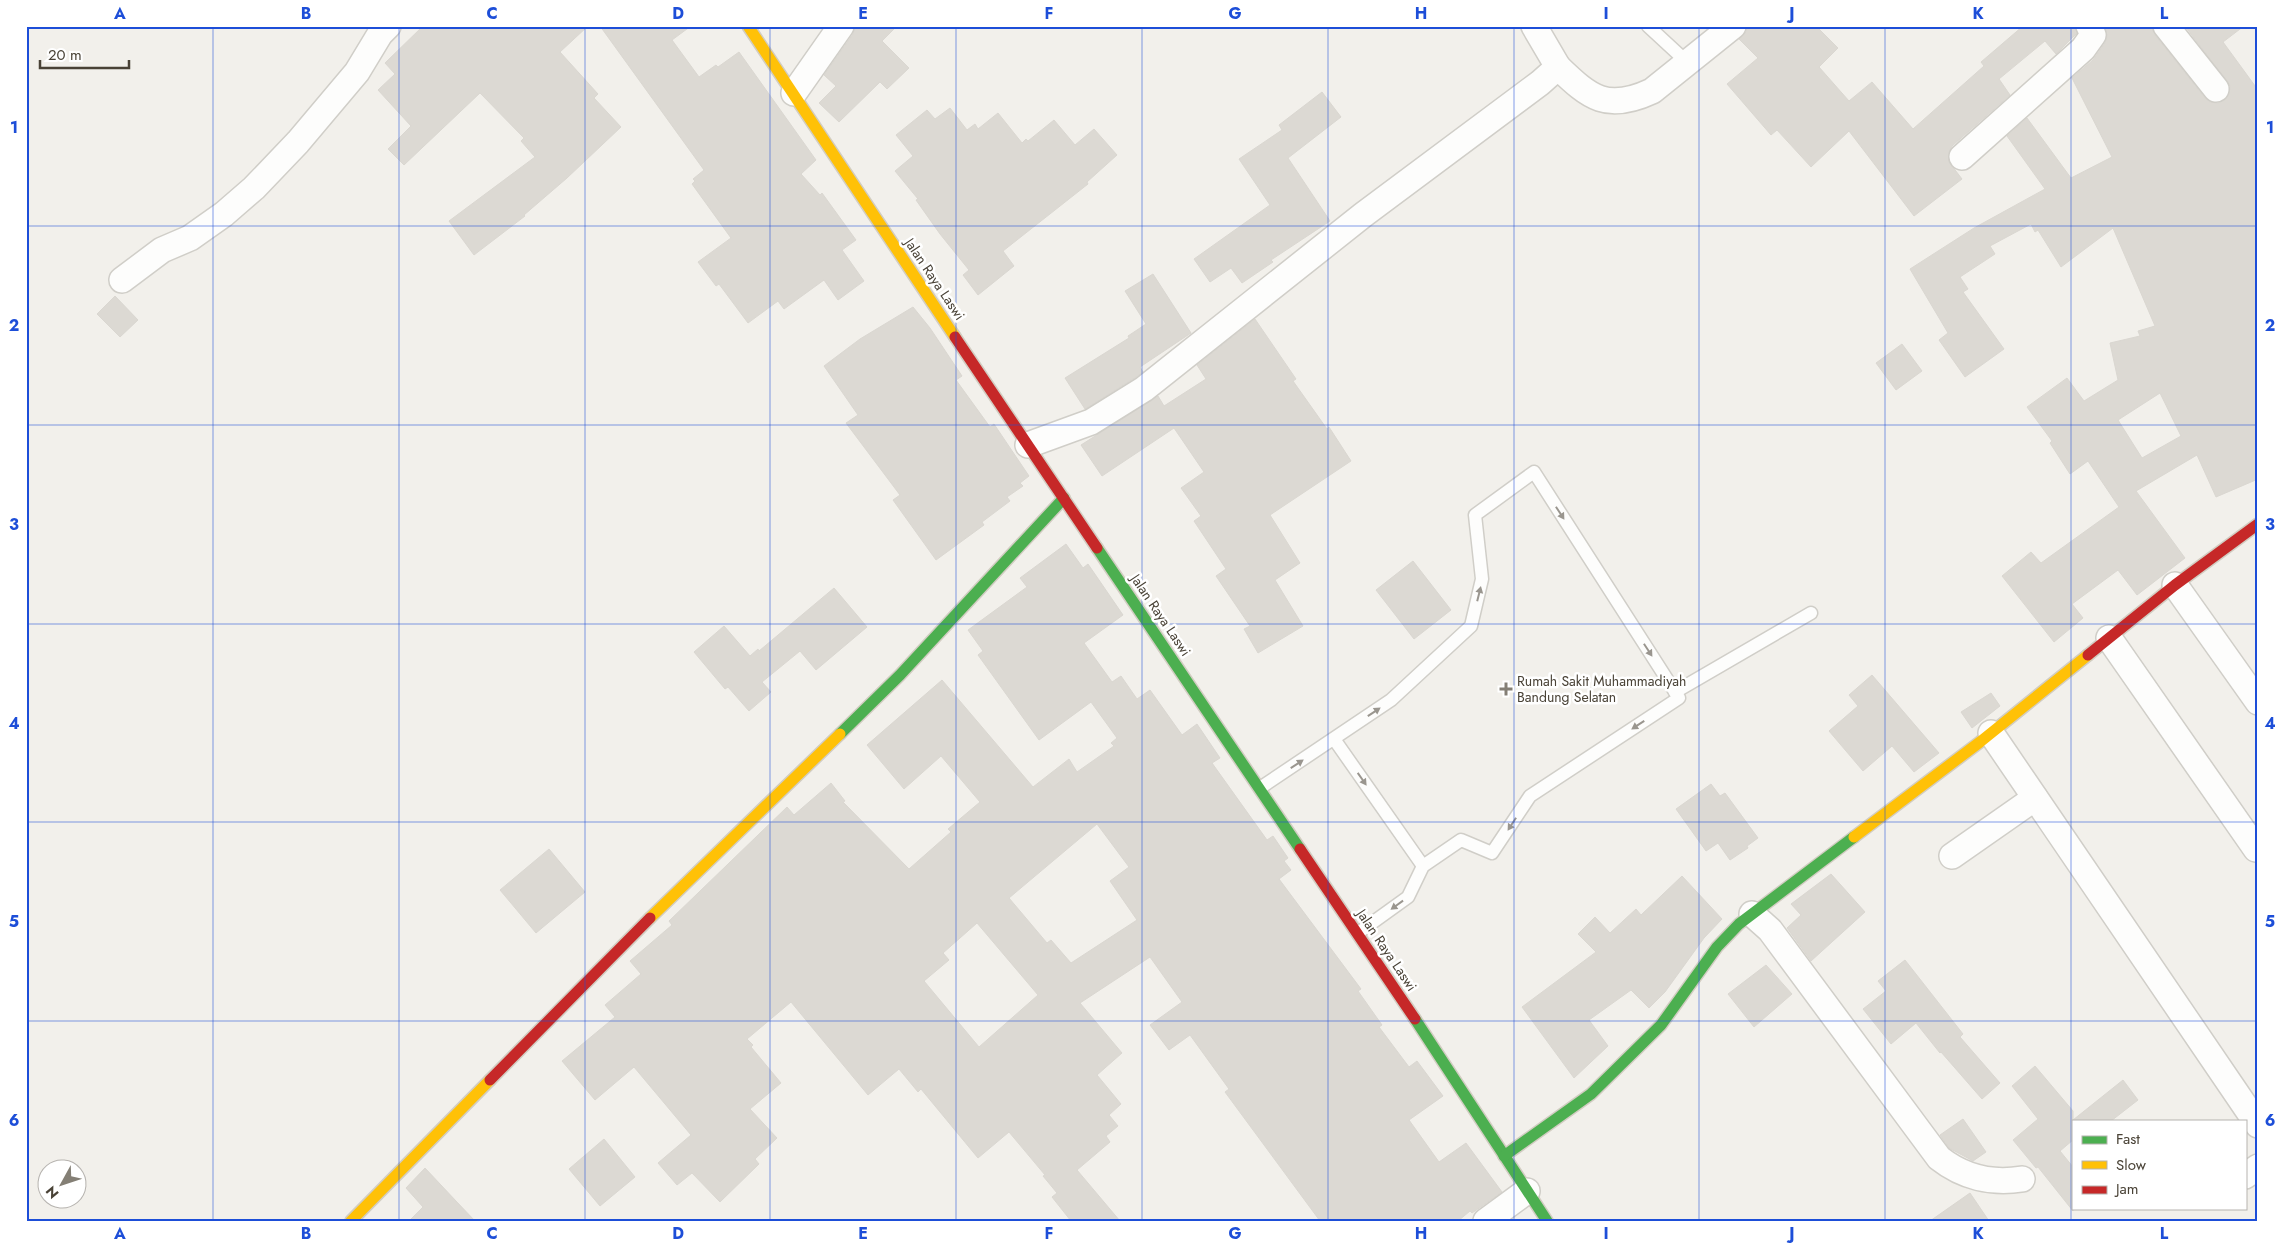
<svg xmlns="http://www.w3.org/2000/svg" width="2284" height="1247" font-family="Jost,sans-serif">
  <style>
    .building { fill: #dcd9d3; stroke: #dad7d1; fill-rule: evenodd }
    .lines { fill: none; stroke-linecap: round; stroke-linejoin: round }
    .lane-casing { stroke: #d0cec8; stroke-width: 15 }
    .street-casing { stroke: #d0cec8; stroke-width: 28 }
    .fast-casing { stroke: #d2cdc2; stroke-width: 14 }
    .slow-casing { stroke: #d2cdc2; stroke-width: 14 }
    .jam-casing { stroke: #d2cdc2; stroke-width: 14 }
    .lane { stroke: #fdfdfc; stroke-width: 12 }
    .street { stroke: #fdfdfc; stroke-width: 25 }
    .fast { stroke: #4caf50; stroke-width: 11 }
    .slow { stroke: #ffc107; stroke-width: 11 }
    .jam { stroke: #c62828; stroke-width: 11 }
    .oneway { fill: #9a968f }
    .grid { fill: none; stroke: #1d4ed8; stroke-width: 1; stroke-opacity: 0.55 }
    .poi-dot { fill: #847f75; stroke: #fff; stroke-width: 2 }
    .labels { text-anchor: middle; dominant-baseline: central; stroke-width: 5; stroke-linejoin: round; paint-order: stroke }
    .street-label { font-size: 14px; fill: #494236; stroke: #fff }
    .poi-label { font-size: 14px; fill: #494236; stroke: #fff; text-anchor: start }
    .neatline { fill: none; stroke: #1d4ed8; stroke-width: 2 }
    .grid-label { font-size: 16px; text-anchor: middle; font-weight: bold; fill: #1d4ed8 }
  </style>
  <rect width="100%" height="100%" fill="#f2f0eb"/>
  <g class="building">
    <polygon points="423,26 588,26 560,52 598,94 594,98 621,127 567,178 524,215 525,216 474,255 449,221 535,157 521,141 524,138 480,93 404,165 388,149 411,126 378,90 395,74 385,63"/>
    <polygon points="600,26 691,26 672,40 699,77 716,65 718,67 739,52 816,160 801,174 820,195 822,193 856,240 842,250 864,281 838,300 824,280 784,309 778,301 748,323 719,284 716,286 698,262 731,238 692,184 695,181 693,179 704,170"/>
    <polygon points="855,26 897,26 882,41 909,68 887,89 880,82 839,122 819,103 836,86 824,75 853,34"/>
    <polygon points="1747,26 1816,26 1838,48 1819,67 1849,101 1872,82 1913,129 1984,66 1981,62 2023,26 2075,26 2077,33 2056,54 2045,41 1999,79 2010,95 1952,146 1949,152 1949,162 1962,179 1914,216 1849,131 1811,167 1777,130 1771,135 1727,84 1758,58 1739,39 1746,32"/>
    <path d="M2105,26H2152L2155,35L2205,98L2210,102L2218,103L2225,100L2229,94L2230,86L2185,26H2244L2223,42L2258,90V479L2216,497L2197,455L2136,491L2185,558L2137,595L2118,570L2072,604L2083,618L2054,642L2002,576L2031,552L2041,563L2119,507L2088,461L2070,474L2050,443L2052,441L2027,407L2067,378L2084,401L2118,380L2110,343L2140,336L2138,331L2155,326L2113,228L2061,267L2038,230L2035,232L2031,224L1990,246L1995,254L1960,277L1968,289L1963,292L2004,349L1965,377L1939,340L1948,333L1910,269L1974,228L2045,189L2007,136L2027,118L2071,178L2112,157L2072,78L2093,60L2105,43L2107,36ZM2160,393L2181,436L2142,458L2118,420Z"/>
    <polygon points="1322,92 1341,117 1288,158 1330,221 1271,260 1273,262 1242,283 1231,268 1210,282 1194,259 1270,205 1239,159 1282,130 1279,125"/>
    <polygon points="950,108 967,130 975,124 978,129 998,113 1022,143 1026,139 1028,141 1054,120 1075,145 1094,129 1117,155 1087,182 1088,184 1003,251 1014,266 978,295 963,275 969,270 940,234 916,200 918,199 895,171 913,156 896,135 927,110 935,119"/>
    <polygon points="1153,274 1191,333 1140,367 1143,372 1136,377 1085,409 1065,378 1129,338 1128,336 1146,324 1125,291"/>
    <polygon points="115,296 138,320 120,337 97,314"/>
    <polygon points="913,307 930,328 962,376 956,380 990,427 994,424 1029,476 1020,483 1023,486 1007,497 1010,501 982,522 984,525 936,560 893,500 900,495 846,423 858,415 824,366 860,339"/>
    <polygon points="1255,319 1296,379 1293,381 1327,429 1329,427 1351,461 1270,515 1300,563 1275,580 1303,626 1258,653 1244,629 1250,626 1216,576 1226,569 1194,521 1201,516 1181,488 1204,472 1174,428 1102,476 1081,445 1158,396 1164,406 1206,379 1197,365"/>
    <polygon points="1902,344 1922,371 1896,390 1876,363"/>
    <path d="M1066,544L1083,568L1088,564L1123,615L1084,643L1112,682L1121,676L1137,699L1150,690L1182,735L1197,724L1220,758L1212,763L1267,840L1273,836L1288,858L1284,861L1291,870L1279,879L1361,989L1358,991L1382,1025L1379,1027L1409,1067L1417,1061L1443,1096L1409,1120L1439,1162L1466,1143L1502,1192L1472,1213L1470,1211L1458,1221H1320L1225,1092L1229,1089L1190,1035L1169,1050L1150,1025L1182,1002L1150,957L1080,1003L1122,1053L1097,1075L1121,1104L1109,1115L1118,1126L1106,1136L1110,1142L1077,1170L1120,1221H1071L1052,1197L1057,1193L1043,1176L1045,1175L1009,1132L978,1158L921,1089L918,1092L899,1069L868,1095L791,1002L747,1039L753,1045L751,1047L781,1083L750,1109L777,1138L755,1159L759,1164L720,1202L692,1173L677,1185L658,1163L691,1135L634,1067L595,1100L562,1061L615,1017L605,1005L641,974L630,961L672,925L669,921L787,807L794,815L831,783L845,801L843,802L909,869L951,832L948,829L980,802L941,756L904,789L867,745L942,680L1033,787L1069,759L1077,772L1114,746L1111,743L1117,738L1091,702L1039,740L978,655L983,651L968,630L1027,587L1020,578ZM1097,824L1129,867L1110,881L1137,920L1071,963L1051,940L1047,943L1009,898ZM977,923L1038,995L979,1047L924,981L949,960L943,953Z"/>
    <polygon points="1413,561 1451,610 1414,639 1376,590"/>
    <polygon points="834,588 867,627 816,670 800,651 762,682 771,692 749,711 728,687 725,689 694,652 724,626 750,656 758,649 759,651"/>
    <polygon points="1872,675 1939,753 1914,772 1892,746 1863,771 1829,731 1858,706 1849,695"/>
    <polygon points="1991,693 2000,706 1972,728 1961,712"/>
    <polygon points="1711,784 1720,796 1725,793 1758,838 1747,846 1748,848 1730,860 1718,843 1706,851 1676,809"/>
    <polygon points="549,849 585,892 536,933 500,890"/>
    <polygon points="1831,874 1865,912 1811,961 1787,928 1801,915 1791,904"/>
    <polygon points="1682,876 1722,919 1704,938 1665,992 1649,1008 1631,990 1589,1020 1608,1046 1574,1078 1522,1007 1596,952 1578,934 1595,917 1610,933 1636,909 1641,915"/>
    <polygon points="1905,960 1963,1034 1960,1037 2000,1083 1982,1099 1941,1052 1940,1053 1916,1023 1891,1044 1863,1009 1886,991 1878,981"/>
    <polygon points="1766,965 1792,994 1754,1027 1728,994"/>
    <polygon points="2035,1066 2073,1111 2073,1120 2123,1080 2138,1100 2111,1121 2073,1121 2073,1140 2060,1151 2073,1167 2073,1211 2038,1167 2036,1168 2013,1140 2038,1119 2012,1086"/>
    <polygon points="1963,1119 1986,1152 1973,1161 1949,1148 1940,1135"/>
    <polygon points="604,1139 635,1177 600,1206 569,1169"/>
    <polygon points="425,1168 456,1201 475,1221 409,1221 423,1207 406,1188"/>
    <polygon points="1970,1193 1989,1221 1930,1221"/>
  </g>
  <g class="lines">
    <defs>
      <g id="lane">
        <polyline points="1648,26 1688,63"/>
        <polyline points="1675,692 1811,613"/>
        <polyline points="1334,739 1423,866"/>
        <polyline points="1260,788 1391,700 1471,626 1482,579 1475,515 1534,472 1679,698 1530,796 1492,853 1461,840 1423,866 1408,897 1358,933"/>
      </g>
      <g id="street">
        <polyline points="1534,26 1558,67"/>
        <polyline points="2166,26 2216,89"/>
        <polyline points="794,93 841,26"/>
        <polyline points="1962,157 2083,49 2093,35 2089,26"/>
        <polyline points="122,280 162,250 190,238 224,214 254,188 298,142 357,72 380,34 388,26"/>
        <path d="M1028,445L1091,422L1144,389L1363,215L1540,83L1558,67C1590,98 1607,112 1652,91L1733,26"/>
        <polyline points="2175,585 2258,702"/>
        <polyline points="2109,638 2256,849"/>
        <polyline points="1991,733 2258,1125"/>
        <polyline points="1952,856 2035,798"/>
        <path d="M1752,914L1770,930L1939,1158C1963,1177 1992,1184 2022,1179"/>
        <polyline points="2245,1176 2258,1167"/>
        <polyline points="1486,1221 1527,1191"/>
      </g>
      <g id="fast">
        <polyline points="1097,548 1300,849"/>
        <polyline points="840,734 900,675 1064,498"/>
        <polyline points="1415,1019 1547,1221"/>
        <polyline points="1504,1156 1591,1094 1661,1025 1717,947 1739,924 1854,837"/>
      </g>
      <g id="slow">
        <polyline points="748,26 955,337"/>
        <polyline points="1854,837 1980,742 2088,655"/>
        <polyline points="650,918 840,734"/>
        <polyline points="351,1221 490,1080"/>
      </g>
      <g id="jam">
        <polyline points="955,337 1097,548"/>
        <polyline points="2088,655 2175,585 2258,524"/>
        <polyline points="1300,849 1415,1019"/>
        <polyline points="490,1080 650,918"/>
      </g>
    </defs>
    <use href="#lane" class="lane-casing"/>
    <use href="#street" class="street-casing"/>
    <use href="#fast" class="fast-casing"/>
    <use href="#slow" class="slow-casing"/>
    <use href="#jam" class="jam-casing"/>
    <use href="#lane" class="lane"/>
    <use href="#street" class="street"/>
    <use href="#fast" class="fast"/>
    <use href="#slow" class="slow"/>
    <use href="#jam" class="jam"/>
  </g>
  <defs><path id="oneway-solid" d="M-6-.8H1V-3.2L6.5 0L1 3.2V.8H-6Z" transform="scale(1.25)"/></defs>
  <g class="oneway">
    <use href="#oneway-solid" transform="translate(1560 513) rotate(57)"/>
    <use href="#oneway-solid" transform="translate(1479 594) rotate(-76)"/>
    <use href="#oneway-solid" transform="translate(1648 650) rotate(57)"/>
    <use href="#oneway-solid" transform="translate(1374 712) rotate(-34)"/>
    <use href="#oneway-solid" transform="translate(1638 725) rotate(147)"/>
    <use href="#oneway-solid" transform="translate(1297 764) rotate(-33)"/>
    <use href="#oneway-solid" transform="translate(1362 779) rotate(55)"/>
    <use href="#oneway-solid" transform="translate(1512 824) rotate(123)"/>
    <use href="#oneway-solid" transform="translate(1397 905) rotate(144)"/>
  </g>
  <path class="grid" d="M213,26V1221M399,26V1221M585,26V1221M770,26V1221M956,26V1221M1142,26V1221M1328,26V1221M1514,26V1221M1699,26V1221M1885,26V1221M2071,26V1221M26,226H2258M26,425H2258M26,624H2258M26,822H2258M26,1021H2258"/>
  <path class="poi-dot" d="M1503.5 681.5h5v5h5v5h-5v5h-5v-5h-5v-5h5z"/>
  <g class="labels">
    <g class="street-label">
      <text transform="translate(935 279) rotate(56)">Jalan Raya Laswi</text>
      <text transform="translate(1161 615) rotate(56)">Jalan Raya Laswi</text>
      <text transform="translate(1387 950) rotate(56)">Jalan Raya Laswi</text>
    </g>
    <g class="poi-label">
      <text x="1517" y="681">Rumah Sakit Muhammadiyah<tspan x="1517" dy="16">Bandung Selatan</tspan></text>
    </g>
  </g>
  <rect width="2284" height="1247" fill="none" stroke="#ffffff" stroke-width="55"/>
  <rect x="2072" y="1120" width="175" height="90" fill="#ffffff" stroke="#b6b3af"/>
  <rect x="2082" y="1136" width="25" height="8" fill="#4caf50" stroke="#b6b3af"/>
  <text x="2116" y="1144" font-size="15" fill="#494236">Fast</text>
  <rect x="2082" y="1161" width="25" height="8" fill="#ffc107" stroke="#b6b3af"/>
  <text x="2116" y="1170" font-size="15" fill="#494236">Slow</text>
  <rect x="2082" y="1186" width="25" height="8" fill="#c62828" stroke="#b6b3af"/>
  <text x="2116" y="1194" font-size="15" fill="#494236">Jam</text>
  <g transform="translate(62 1184) rotate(230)"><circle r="24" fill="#ffffff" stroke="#b6b3af"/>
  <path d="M0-4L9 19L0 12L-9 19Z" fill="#847f75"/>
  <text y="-8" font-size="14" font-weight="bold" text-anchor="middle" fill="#494236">N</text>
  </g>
  <path d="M40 60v8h89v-8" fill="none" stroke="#494236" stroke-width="2.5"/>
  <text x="48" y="60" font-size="15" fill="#494236" stroke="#ffffff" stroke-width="4" paint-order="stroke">20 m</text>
  <rect x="28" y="28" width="2228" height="1192" class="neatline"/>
  <g class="grid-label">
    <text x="120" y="19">A</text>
    <text x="306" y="19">B</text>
    <text x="492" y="19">C</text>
    <text x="678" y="19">D</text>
    <text x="863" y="19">E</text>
    <text x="1049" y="19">F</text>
    <text x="1235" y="19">G</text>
    <text x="1421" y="19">H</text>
    <text x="1606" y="19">I</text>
    <text x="1792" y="19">J</text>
    <text x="1978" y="19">K</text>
    <text x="2164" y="19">L</text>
    <text x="14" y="133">1</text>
    <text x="2270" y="133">1</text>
    <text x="14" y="331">2</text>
    <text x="2270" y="331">2</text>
    <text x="14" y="530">3</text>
    <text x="2270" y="530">3</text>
    <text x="14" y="729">4</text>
    <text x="2270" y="729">4</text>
    <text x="14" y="927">5</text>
    <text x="2270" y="927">5</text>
    <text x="14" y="1126">6</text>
    <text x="2270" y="1126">6</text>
    <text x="120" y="1239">A</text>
    <text x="306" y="1239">B</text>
    <text x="492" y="1239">C</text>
    <text x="678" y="1239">D</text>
    <text x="863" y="1239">E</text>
    <text x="1049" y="1239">F</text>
    <text x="1235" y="1239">G</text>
    <text x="1421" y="1239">H</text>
    <text x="1606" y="1239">I</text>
    <text x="1792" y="1239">J</text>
    <text x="1978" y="1239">K</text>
    <text x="2164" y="1239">L</text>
  </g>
</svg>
